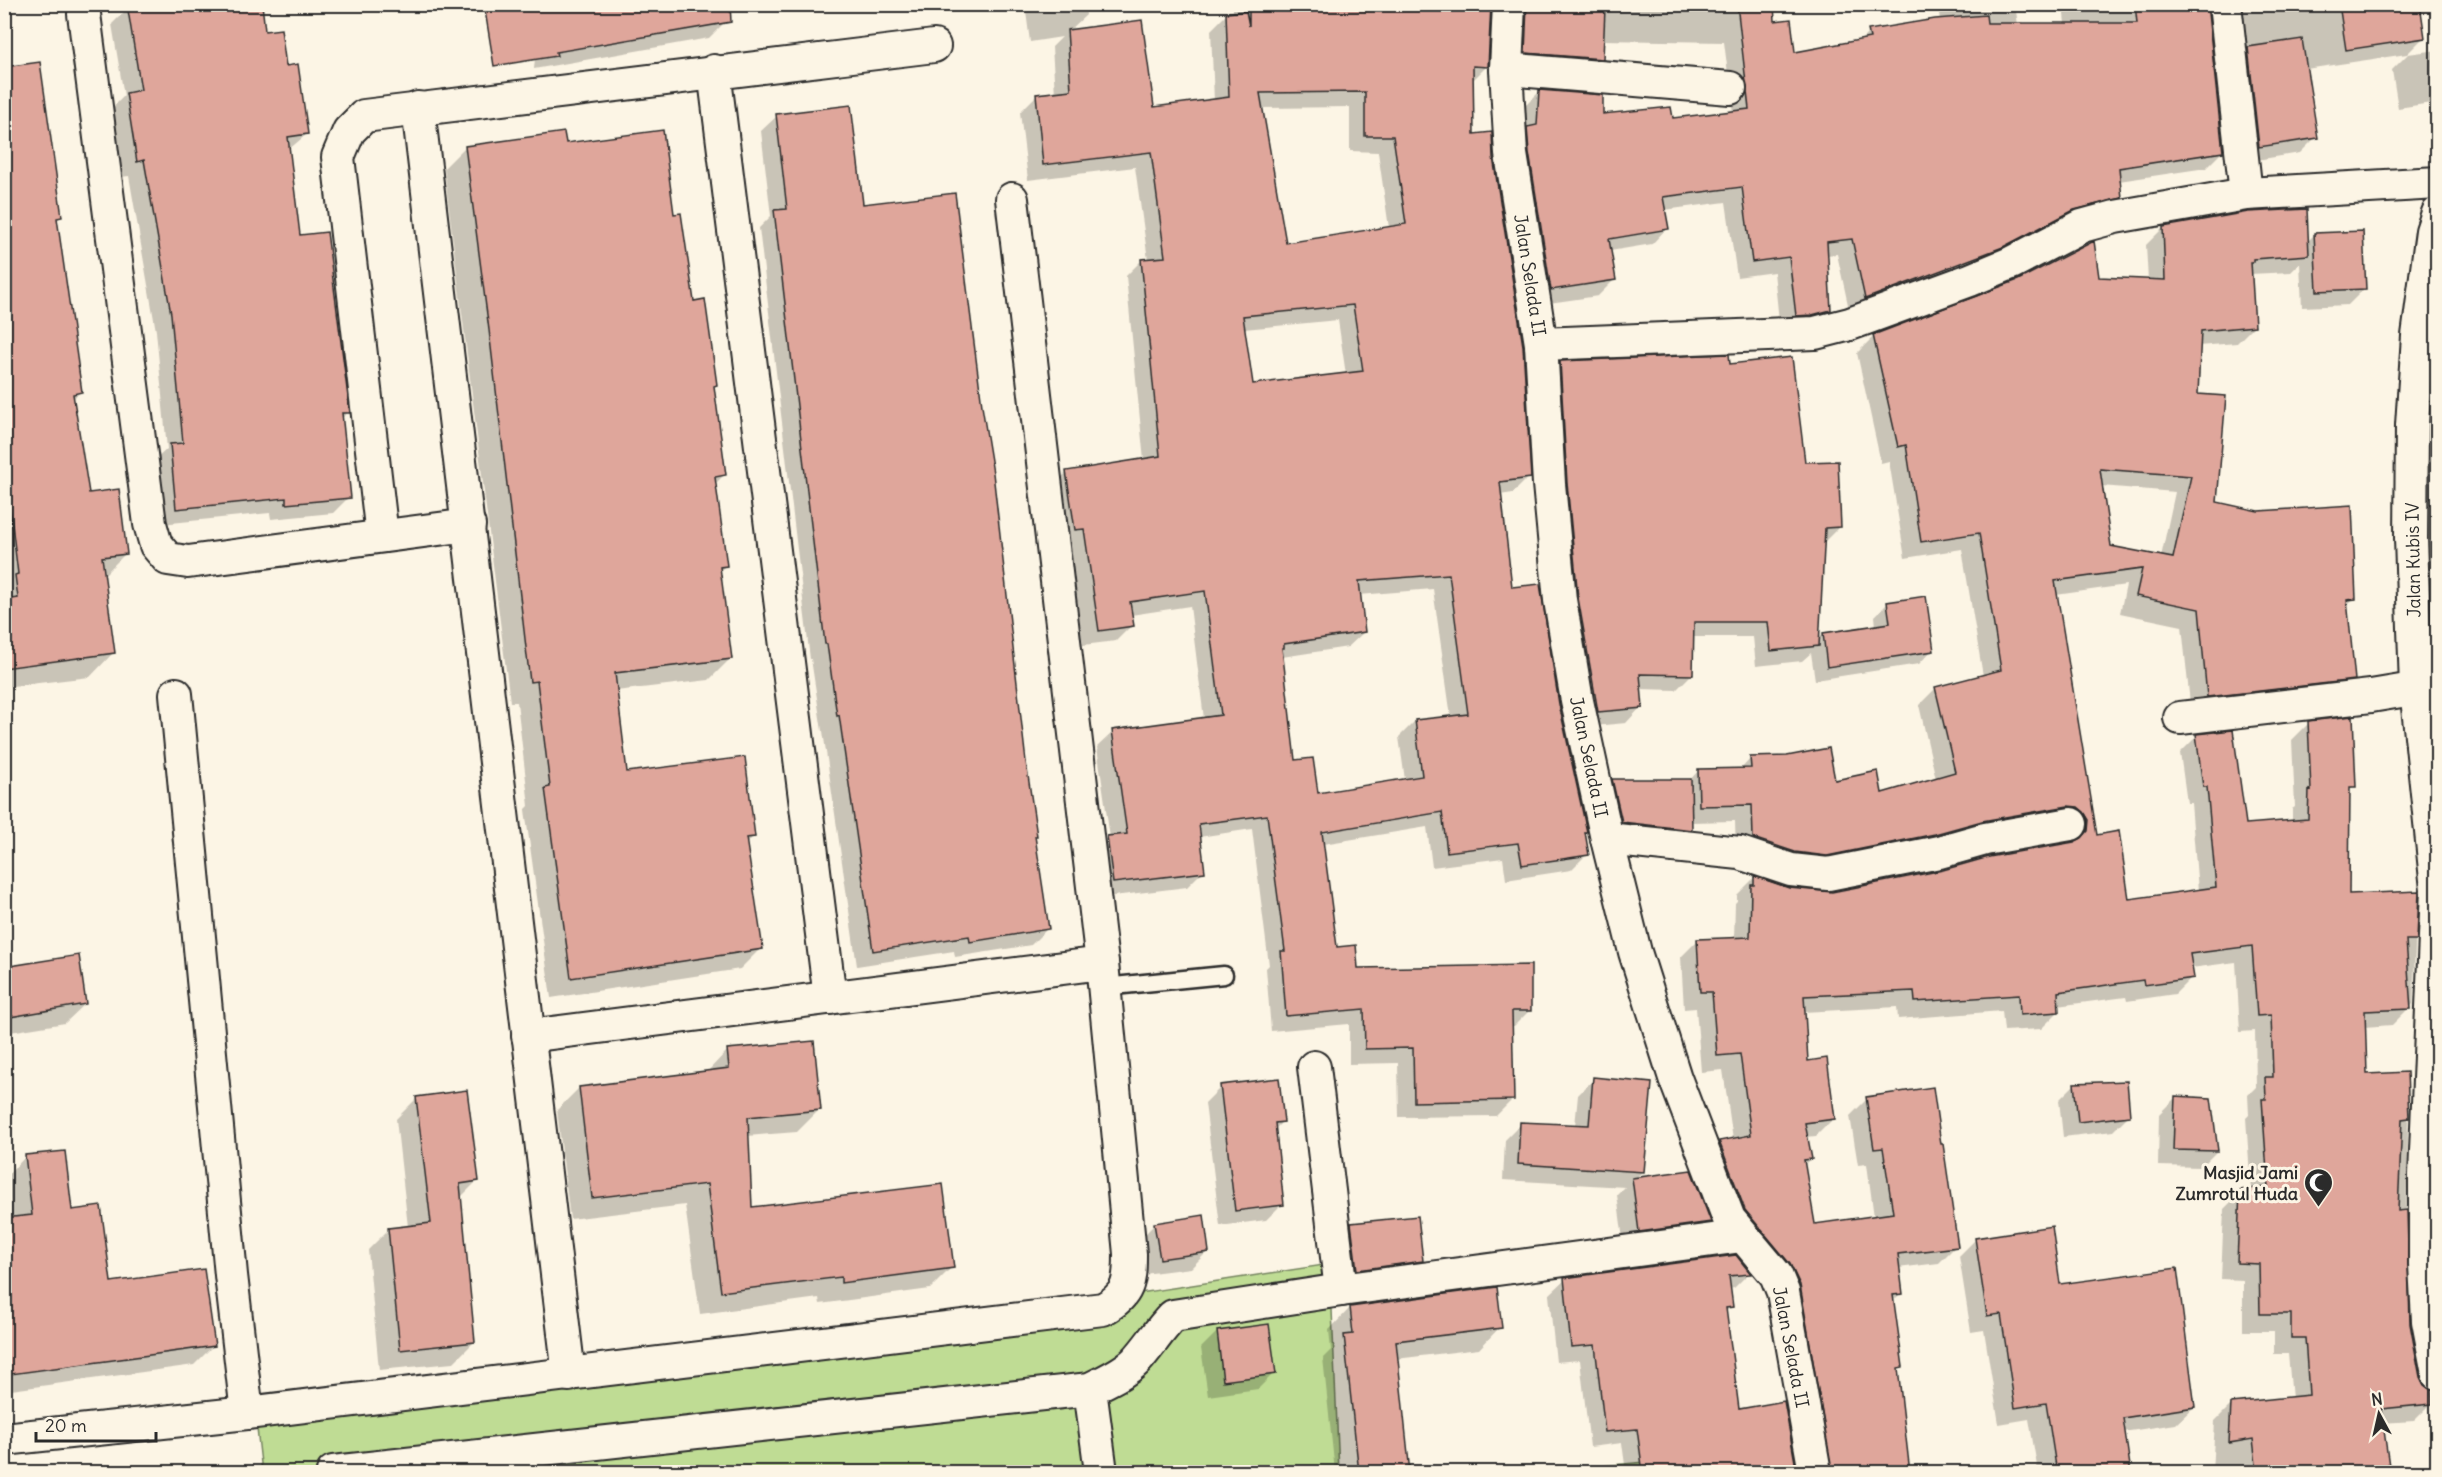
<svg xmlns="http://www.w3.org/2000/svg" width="2442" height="1477" font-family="Delius,sans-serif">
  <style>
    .green { fill: #bfdc94; stroke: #758460; stroke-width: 1.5 }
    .shadow { fill: #0003; fill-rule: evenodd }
    .building { fill: #dfa69b; stroke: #2b2b2b; stroke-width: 1.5; fill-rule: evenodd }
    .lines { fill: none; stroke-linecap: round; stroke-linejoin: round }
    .lane-casing { stroke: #2b2b2b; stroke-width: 21 }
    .street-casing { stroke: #2b2b2b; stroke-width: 36 }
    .lane { stroke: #fcf5e5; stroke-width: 16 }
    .street { stroke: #fcf5e5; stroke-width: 32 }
    .labels { text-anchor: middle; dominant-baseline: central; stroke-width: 6; stroke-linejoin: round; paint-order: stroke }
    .street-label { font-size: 18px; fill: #2b2b2b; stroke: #fcf5e5 }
    .poi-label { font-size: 18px; font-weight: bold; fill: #2b2b2b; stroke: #fcf5e5; text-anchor: end }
  </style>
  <rect width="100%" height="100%" fill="#fcf5e5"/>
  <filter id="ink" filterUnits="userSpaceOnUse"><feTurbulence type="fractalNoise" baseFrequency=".0167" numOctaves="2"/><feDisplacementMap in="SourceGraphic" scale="12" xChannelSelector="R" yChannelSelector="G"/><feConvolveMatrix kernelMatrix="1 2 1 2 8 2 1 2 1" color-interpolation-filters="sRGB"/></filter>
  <g filter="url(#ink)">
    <g class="green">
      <polygon points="1330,1264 1339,1472 262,1472 257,1428"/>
      <polygon points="1736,1454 1739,1472 1533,1472"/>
    </g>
    <g class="shadow">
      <polygon points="540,4 725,22 709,38 534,69"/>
      <path d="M1025,4H1085L1086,15L1069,31L1153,108L1214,101L1211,30L1227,14H1233V4H1489L1487,66L1472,81V136L1529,477L1513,493L1500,495L1510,589L1558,704L1585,832L1587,854L1571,870L1506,880L1503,858L1432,867L1427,827L1323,844L1336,948L1356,969L1530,1010L1514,1026H1511L1512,1100L1496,1116L1399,1117L1398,1063L1349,1064V1024L1271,1031L1266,968L1269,965L1252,829L1199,837L1203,871L1187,887L1097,898L1092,854L1110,838L1097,747L1113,732L1204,719L1190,606L1131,615L1132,625L1116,641L1083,645L1069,544L1059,545L1051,488L1066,473L1144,461L1126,276L1142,260H1148L1135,167L1028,180L1020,112L1036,96L1055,94L1052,47L1062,37L1030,42ZM1350,107V151L1378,152L1389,228L1285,244L1261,108ZM1338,320L1346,375L1252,385L1244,329ZM1433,589L1451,717L1415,721L1399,737L1405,780L1316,795L1293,762L1282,657L1348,647L1364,632L1359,595Z"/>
      <polygon points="1772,4 1773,23 1793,53 1859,42 1869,32 1940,21 1938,4 2015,4 2018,25 2065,24 2063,4 2206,4 2222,152 2206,168 2119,181 2120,197 2104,213 1986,262 1850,314 1837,254 1826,255 1829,310 1813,326 1780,331 1774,272 1737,277 1726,202 1664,210 1667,228 1652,244 1610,251 1614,280 1598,296 1535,305 1524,107 1540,91 1601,116 1671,120 1733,113 1724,42 1602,40 1602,59 1586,74 1510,68 1503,5"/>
      <polygon points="2218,4 2418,4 2423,38 2407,54 2306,69 2316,137 2300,153 2244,162"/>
      <polygon points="128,8 264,33 285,68 307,134 288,150 299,237 348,412 341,419 349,497 333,513 271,519 270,513 161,524 154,461 167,449 156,331 129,176 121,177 110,110 124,96 112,24"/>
      <polygon points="2438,50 2438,102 2398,108 2392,70 2408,54"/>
      <polygon points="4,69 60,217 56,221 80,392 72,400 87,495 125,554 103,576 113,653 90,677 4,687"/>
      <polygon points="777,116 862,206 1047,929 1031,945 955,957 954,951 857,966 823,731 822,731 811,659 810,659 759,228 771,216 761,131"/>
      <polygon points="564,145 672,216 713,387 724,475 714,485 726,565 719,572 730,659 709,680 616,691 626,773 754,836 745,845 761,948 740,969 551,998 525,810 529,806 517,702 510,702 444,168 465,147"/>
      <path d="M2163,228L2307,242L2315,234L2364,289L2348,305L2302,307L2300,263L2291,272L2250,274L2254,326L2237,343L2198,346L2196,395L2215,503L2354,598L2346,606L2353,679L2336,696L2191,713L2182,626L2120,613L2126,585L2056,595L2095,836L2128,901L2198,891L2191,803H2187L2180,753L2197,736L2244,826L2292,822V809L2295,807L2292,740L2309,723L2354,786L2349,791L2348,895L2417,892L2413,1004L2392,1025L2364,1027L2365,1075L2406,1074L2408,1121L2406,1238L2409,1325L2419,1378L2431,1404L2414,1421L2381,1423L2388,1472H2212L2215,1421L2232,1404L2292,1399L2288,1354H2274V1331H2243V1280L2221,1279L2224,1209L2241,1192L2251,1191L2246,1118L2249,1115L2248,1095L2256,1087L2255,1031L2240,1032L2236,962L2191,968L2192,977L2175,994L2127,1001L2126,997L2057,1006L2058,1012L2041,1029L2004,1031L2002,1011L1898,1019L1897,1007L1803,1012L1807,1063L1833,1119L1816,1136L1806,1137L1811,1158L1804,1165L1814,1226L1874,1217L1867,1164L1858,1165L1850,1116L1867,1099L1956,1246L1939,1263L1898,1268L1901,1293L1892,1302L1901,1366L1896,1371L1909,1472H1814L1784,1306L1702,1160L1719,1143L1733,1140L1723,1070L1701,1072L1696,1008L1684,1009L1681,957L1698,940L1734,939L1735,903L1737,901V895L1754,878L1789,889L1832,893L2072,844V839L1809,872L1736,855L1735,821L1690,822V829L1674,845L1606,838L1597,797L1613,781H1689L1698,771L1740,770L1751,758L1881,795L1936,779L1919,705L1936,688L1983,676L1962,549L1905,558L1889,461L1881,463L1857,353L1874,336L2097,279L2148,281L2146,245ZM2101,486L2175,492L2161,557L2109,547Z"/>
      <polygon points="1561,363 1729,366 1803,464 1840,526 1824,542 1818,639 1823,634 1876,627 1875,616 1888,603 1932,650 1919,664 1815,680 1811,653 1802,661 1756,666 1753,637 1692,637 1691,675 1676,690 1640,689 1641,707 1626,723 1583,727 1545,378"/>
      <polygon points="77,956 85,1004 65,1023 4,1033 4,967"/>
      <polygon points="4,1036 8,1064 4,1068"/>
      <polygon points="728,1050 819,1110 797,1132 747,1136 751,1209 952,1267 930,1289 820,1304 819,1298 700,1314 685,1205 570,1219 557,1110 579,1088 706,1073"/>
      <polygon points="1594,1079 1642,1172 1635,1179 1709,1222 1693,1237 1624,1247 1617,1195 1625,1187 1503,1180 1505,1140 1521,1124 1575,1126 1578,1095"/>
      <polygon points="2075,1084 2129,1115 2113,1131 2063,1137 2059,1100"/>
      <polygon points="1221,1087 1283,1121 1274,1130 1282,1204 1266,1220 1220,1226 1205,1103"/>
      <polygon points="417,1098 477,1181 460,1198 474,1342 453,1363 379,1370 368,1250 389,1229 408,1227 396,1119"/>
      <polygon points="2175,1098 2217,1151 2201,1167 2158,1166 2159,1114"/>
      <polygon points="26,1156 71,1211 109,1284 213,1346 194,1365 4,1391 4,1219 11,1219 7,1176"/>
      <polygon points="1155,1224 1207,1252 1191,1268 1144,1274 1139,1240"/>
      <polygon points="1352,1225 1422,1260 1406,1276 1341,1285 1336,1240"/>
      <polygon points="1976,1239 2059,1286 2194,1407 2176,1424 2123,1432 2130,1472 2038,1472 2029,1419 1999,1424 1984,1330 1971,1332 1959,1256"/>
      <polygon points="1749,1273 1734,1288 1729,1289 1731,1306 1725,1313 1737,1410 1795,1472 1626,1472 1622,1443 1590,1447 1580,1360 1556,1362 1549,1295 1565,1280"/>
      <polygon points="1350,1308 1500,1327 1479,1349 1396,1359 1409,1472 1335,1472 1323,1358 1331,1350 1329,1330"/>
      <polygon points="1217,1332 1274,1373 1258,1389 1208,1396 1201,1348"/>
    </g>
    <g class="building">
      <polygon points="127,4 262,4 265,31 281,29 286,66 298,64 308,134 288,137 300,235 327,232 350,413 342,413 351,498 286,504 286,498 176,509 170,444 183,443 171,314 144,160 137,162 126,93 141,90"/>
      <polygon points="484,4 730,4 731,22 556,52 557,56 494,66"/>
      <path d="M1249,4H1491L1488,67L1473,66L1474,134L1492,132L1493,157L1523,346L1531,478L1500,482L1512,587L1540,584L1559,704L1587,832H1585L1589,855L1522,865L1518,843L1447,852L1442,812L1322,832L1337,947L1356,945L1358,968L1531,965V1011H1512L1514,1100L1414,1102L1413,1048L1365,1049L1364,1009L1286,1016L1281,951H1285L1267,815L1199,824L1205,872L1113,883L1107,836L1127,834L1112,730L1221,715L1205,591L1130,602L1134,626L1099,631L1084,529L1075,530L1066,471L1160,456L1141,259L1165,257L1151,152L1043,165L1036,94L1071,90L1067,30L1142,20L1154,107L1229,97L1226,13L1246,11L1249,26ZM1365,92V136H1393L1406,224L1286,243L1260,93ZM1353,305L1363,371L1253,384L1243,316ZM1449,574L1468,714L1415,720L1422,776L1318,793L1313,758L1295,760L1282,648H1284V644L1365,632L1359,581Z"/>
      <polygon points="1737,4 1774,4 1775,21 1791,19 1795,52 1870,38 1868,30 1935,19 1986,15 1987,23 2137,23 2135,4 2207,4 2223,152 2119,168 2122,198 2074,210 2003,247 1865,299 1852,239 1827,242 1831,310 1812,315 1796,316 1789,257 1752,262 1742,187 1663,197 1669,229 1609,239 1616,280 1551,290 1529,152 1527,127 1537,125 1539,90 1603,95 1603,114 1671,107 1673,118 1749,109"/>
      <polygon points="2339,4 2420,4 2425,38 2346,50"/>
      <polygon points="1527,5 1605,8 1603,59 1525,53"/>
      <polygon points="2302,39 2318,138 2259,147 2248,47"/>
      <polygon points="40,62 62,217 57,218 82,392 73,394 89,493 119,489 127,554 102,557 115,653 4,668 4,600 18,598 15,575 18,574 4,458 4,67"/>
      <polygon points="851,105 863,204 955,193 982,406 993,473 1026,762 1037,836 1035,836 1049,929 970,942 969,936 873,951 839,715 837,716 827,644 825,644 774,210 787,209 776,114"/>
      <polygon points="663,130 674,214 681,213 694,301 705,299 717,385 714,386 726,475 715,477 727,566 720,567 732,659 615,673 627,772 745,757 755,837 746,838 763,949 571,978 545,788 550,787 537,681 530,682 489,330 465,146 564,132 566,143"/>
      <path d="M2307,209L2309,255L2253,259V262H2251L2255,326L2201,331L2198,394L2226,396L2217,502L2258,511L2352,505L2356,599L2347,600L2355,680L2207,697L2199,609L2136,596L2142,569L2055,581L2097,835L2119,831L2129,899L2216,887L2207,787H2203L2196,734L2233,730L2246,824L2308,819L2309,790L2311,791L2308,721L2353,716L2356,787H2350L2349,894L2419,891L2417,940H2406L2411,1009L2365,1011L2367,1074L2407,1072L2409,1118L2402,1119L2398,1211L2407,1210L2410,1324L2420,1377L2424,1385L2431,1390L2432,1404L2381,1409L2390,1473H2257L2253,1439L2229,1443L2231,1403L2309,1395L2305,1338H2291V1314H2260L2259,1264L2237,1263L2240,1190L2268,1187L2262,1099H2266L2265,1077H2273L2271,1015L2257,1016L2252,946L2190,954L2194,978L2144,985L2143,980L2058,992L2059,1012L2020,1015L2019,995L1915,1002L1914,991L1804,996L1808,1061L1827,1058L1835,1119L1805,1123L1812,1159L1804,1160L1815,1224L1893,1213L1883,1148L1874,1149L1866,1097L1933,1087L1941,1144H1943L1958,1247L1898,1254L1903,1294L1893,1295L1903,1367L1898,1368L1910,1473H1832L1800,1285L1790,1264L1745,1210L1719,1141L1751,1135L1740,1054L1717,1056L1712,992H1700L1697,939L1750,937L1751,885H1754V876L1789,888L1832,892L1943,870L1989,857L2074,842L2082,838L2088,831L2089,820L2084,812L2078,807L2068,806L1982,821L1935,834L1827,856L1795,852L1753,838L1752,805L1699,806L1698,769L1751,768L1750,757L1787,756L1829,748L1835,780L1878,771L1882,793L1955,772L1935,687L2001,670L1979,533L1921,542L1906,445L1898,447L1873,335L2018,280L2094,241L2099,277L2165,280L2163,227L2248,212ZM2100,469L2191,476L2173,558L2111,546Z"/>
      <polygon points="2363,231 2366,289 2317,291 2314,233"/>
      <polygon points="1729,354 1730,364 1792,357 1805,462 1838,461 1841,527 1825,528 1819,646 1771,651 1768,622 1694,622 1693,675 1640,674 1643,708 1598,712 1578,598 1567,483 1560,361"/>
      <polygon points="1926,596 1934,651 1827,667 1823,633 1890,623 1887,602"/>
      <polygon points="1612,779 1691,779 1692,830 1622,822"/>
      <polygon points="79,955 86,1004 4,1018 4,967"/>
      <polygon points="814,1041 821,1110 748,1117 752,1207 943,1184 954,1268 841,1283 841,1277 721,1292 707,1184 592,1198 579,1087 729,1068 727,1049"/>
      <polygon points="1593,1077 1652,1083 1644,1172 1518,1164 1520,1122 1589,1125"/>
      <polygon points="1279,1078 1284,1122 1275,1123 1284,1205 1235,1211 1220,1085"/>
      <polygon points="2127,1081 2130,1116 2078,1122 2074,1083"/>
      <polygon points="467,1090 479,1181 460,1184 475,1342 400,1350 388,1228 431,1223 416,1097"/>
      <polygon points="2175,1096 2211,1098 2218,1151 2173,1150"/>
      <polygon points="65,1151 72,1210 101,1206 111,1282 204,1269 215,1346 4,1375 4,1218 32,1215 25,1155"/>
      <polygon points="1691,1170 1711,1222 1639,1232 1632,1178"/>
      <polygon points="1204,1215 1209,1252 1160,1259 1154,1223"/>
      <polygon points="1418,1216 1423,1261 1357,1270 1351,1223"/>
      <polygon points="2052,1226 2060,1284 2177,1268 2195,1407 2123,1418 2131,1473 2057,1473 2046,1403 2015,1408 2001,1314 1987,1316 1975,1238"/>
      <polygon points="1736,1255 1751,1274 1729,1276 1733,1307 1726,1308 1739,1409 1784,1401 1797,1473 1643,1473 1637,1429 1605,1432 1595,1345 1571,1347 1564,1278"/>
      <polygon points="1497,1287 1502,1328 1396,1341 1410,1473 1359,1473 1344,1335 1353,1334 1350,1307"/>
      <polygon points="1269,1324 1276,1374 1223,1381 1217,1331"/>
    </g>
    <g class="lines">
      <defs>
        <polyline id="lane" points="1104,987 1224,975"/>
        <g id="street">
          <polyline points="1509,4 1506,69 1511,154 1541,344 1549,484 1560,600 1577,701 1607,839 1635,952 1675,1078 1729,1219 1776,1275 1783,1292 1815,1472"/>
          <polyline points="2225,4 2246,194"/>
          <polyline points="84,14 150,524 156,545 168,559 188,562 469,525"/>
          <polyline points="1506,69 1730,88"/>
          <polyline points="714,71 830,998"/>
          <polyline points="418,108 569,1375"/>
          <polyline points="2438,213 2432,231 2418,336 2412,425 2411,538 2416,688 2437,889 2425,1175 2425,1264 2428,1321 2438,1374"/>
          <polyline points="1541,344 1815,333 1850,324 1970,280 2011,263 2082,226 2115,217 2246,194 2438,183"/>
          <polyline points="382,536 338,157 349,131 364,116 934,46"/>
          <polyline points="176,694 231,1275 247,1413"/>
          <polyline points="2180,718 2371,696 2437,685"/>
          <polyline points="1607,839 1740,853 1791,870 1828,874 1939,852 1985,839 2071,824"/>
          <polyline points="528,1036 1102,963"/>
          <polyline points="1314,1067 1341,1290"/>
          <polyline points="1090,1389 1101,1472"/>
          <path d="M4,1439L247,1413L1103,1309C1129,1295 1130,1282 1130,1254L1102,963L1012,199"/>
          <path d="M333,1472L1090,1389C1105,1381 1123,1374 1136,1361C1149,1347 1159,1330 1173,1316L1341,1290L1742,1236"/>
        </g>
      </defs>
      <use href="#lane" class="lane-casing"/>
      <use href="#street" class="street-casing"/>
      <use href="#lane" class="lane"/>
      <use href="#street" class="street"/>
    </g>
  </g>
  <defs>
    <symbol id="mosque-pin" viewBox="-11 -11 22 30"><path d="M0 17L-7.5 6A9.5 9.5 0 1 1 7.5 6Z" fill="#2b2b2b" stroke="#fcf5e5"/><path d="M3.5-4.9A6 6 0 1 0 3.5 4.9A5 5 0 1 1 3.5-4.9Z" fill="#fff"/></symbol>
  </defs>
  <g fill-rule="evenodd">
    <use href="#mosque-pin" x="2302" y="1166" width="33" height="45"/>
  </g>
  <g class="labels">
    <g class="street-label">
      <text transform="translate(1530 275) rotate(81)">Jalan Selada II</text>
      <text transform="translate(2413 560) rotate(-91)">Jalan Kubis IV</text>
      <text transform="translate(1589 757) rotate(78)">Jalan Selada II</text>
      <text transform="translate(1791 1347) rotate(79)">Jalan Selada II</text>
    </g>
    <g class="poi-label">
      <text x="2298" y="1172">Masjid Jami<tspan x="2298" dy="21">Zumrotul Huda</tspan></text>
    </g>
  </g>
  <rect width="2442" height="1477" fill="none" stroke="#fcf5e5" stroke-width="24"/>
  <rect x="12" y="12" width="2418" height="1453" fill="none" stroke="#2b2b2b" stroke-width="2" filter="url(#ink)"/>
  <g transform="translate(2379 1414) rotate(352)" stroke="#fcf5e5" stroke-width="4.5" paint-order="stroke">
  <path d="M0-4.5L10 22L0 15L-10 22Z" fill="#2b2b2b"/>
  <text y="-9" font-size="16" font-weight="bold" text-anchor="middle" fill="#2b2b2b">N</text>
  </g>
  <path d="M36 1432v9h120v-9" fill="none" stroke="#2b2b2b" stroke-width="3"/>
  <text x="45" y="1432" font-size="18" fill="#2b2b2b" stroke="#fcf5e5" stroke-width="4.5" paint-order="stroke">20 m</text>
</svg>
